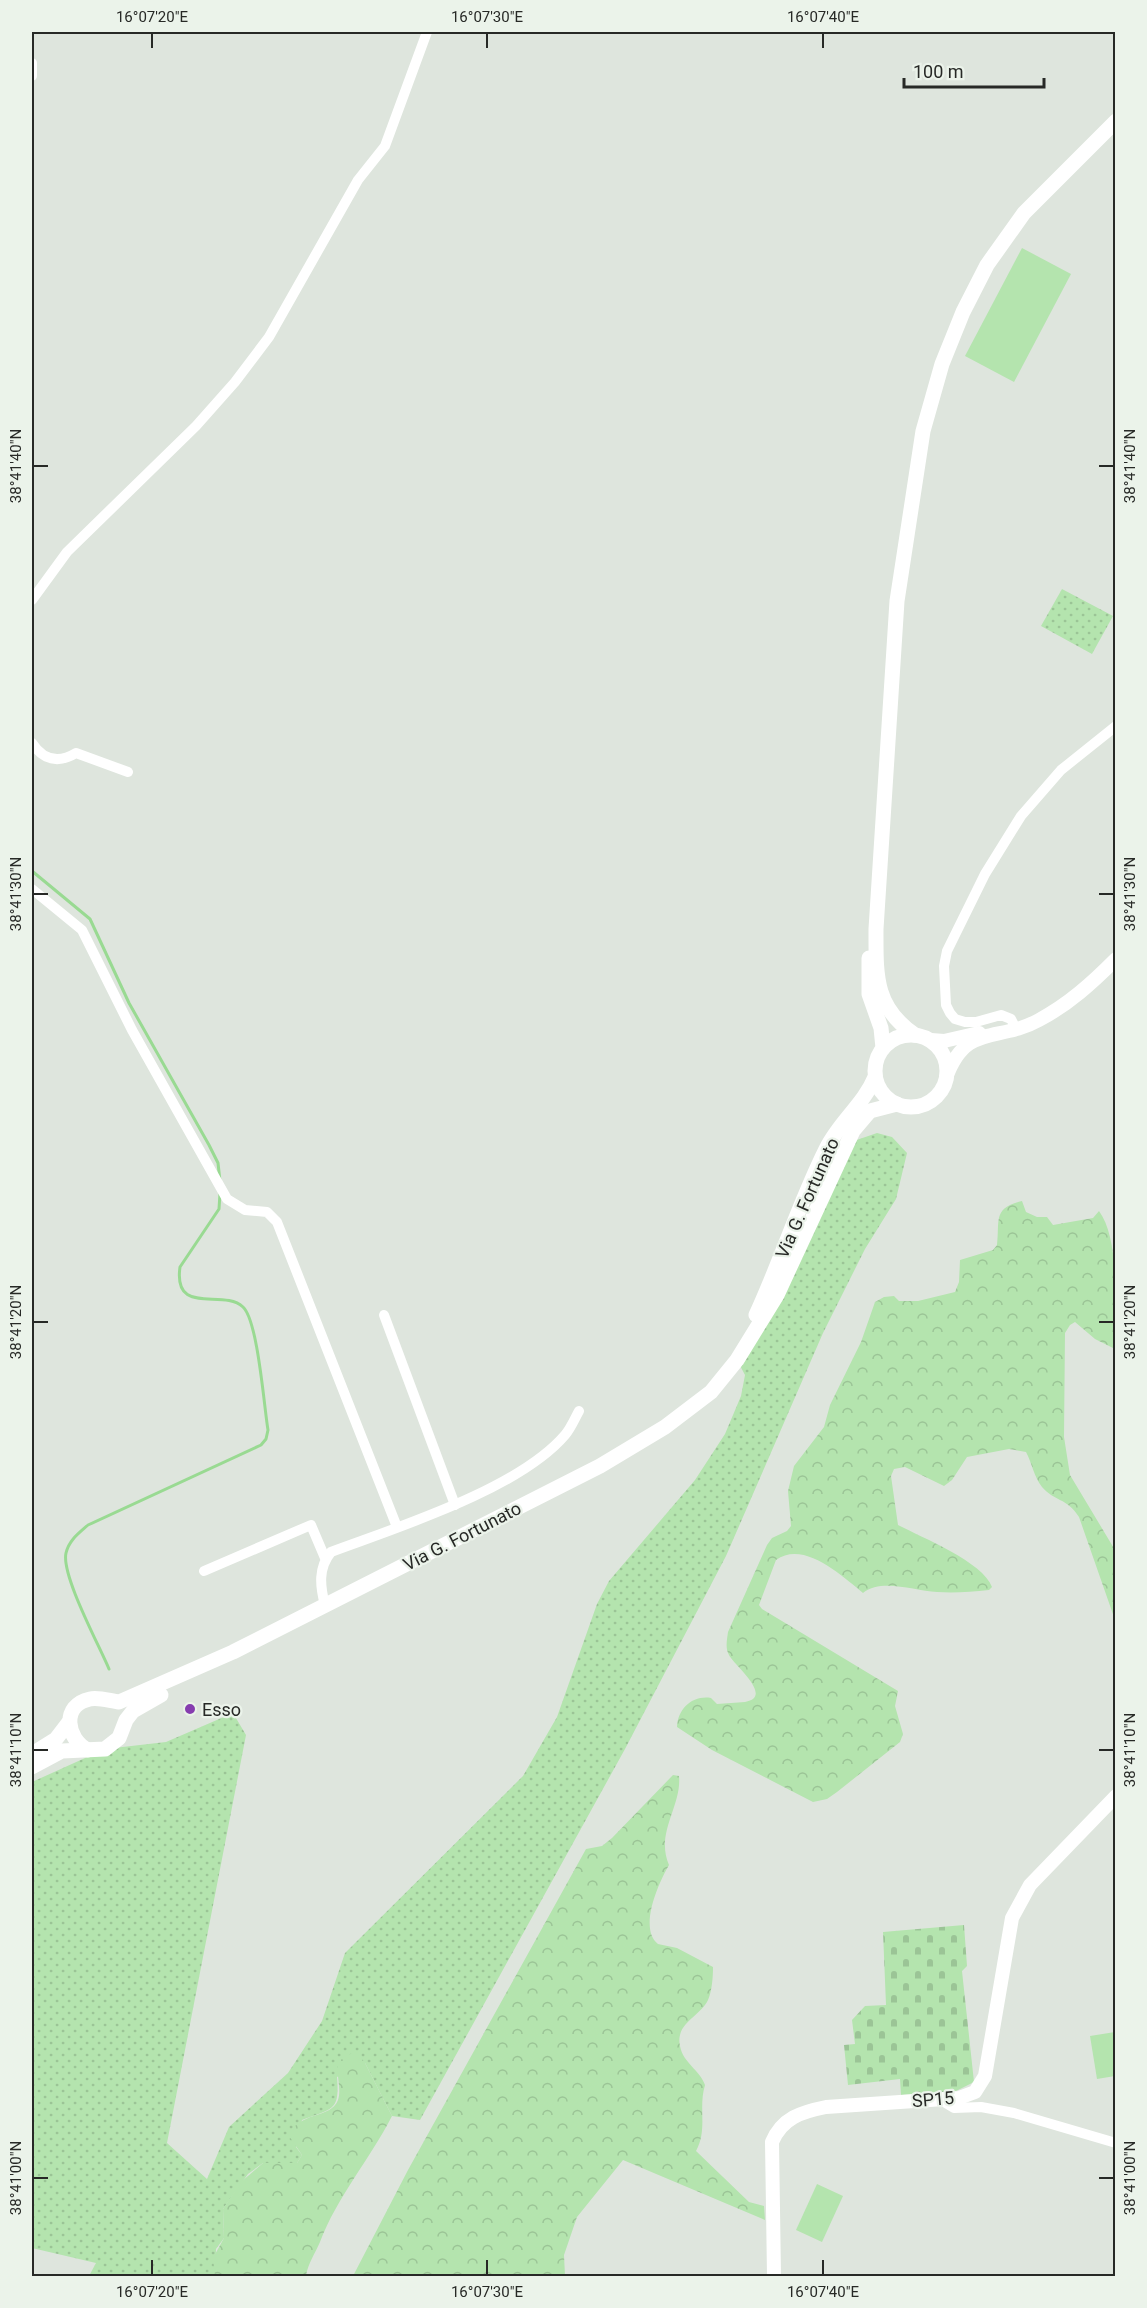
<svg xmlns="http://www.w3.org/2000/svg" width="1147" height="2308" font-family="Roboto,sans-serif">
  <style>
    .grass { fill: url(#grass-dots) }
    .forest { fill: url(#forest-crowns) }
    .cemetery { fill: url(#cemetery-stones) }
    .pitch { fill: #b4e4ae }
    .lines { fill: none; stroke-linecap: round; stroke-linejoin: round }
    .stream { stroke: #99da92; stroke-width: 3 }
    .minor { stroke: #fff; stroke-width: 10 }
    .tertiary { stroke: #fff; stroke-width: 14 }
    .secondary { stroke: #fff; stroke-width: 15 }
    .ticks { fill: none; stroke: #272926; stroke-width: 2 }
    .poi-dot { fill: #863daf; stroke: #ebf3ea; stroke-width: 2 }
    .labels { text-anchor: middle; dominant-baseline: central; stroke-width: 4.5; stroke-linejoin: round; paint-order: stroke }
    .street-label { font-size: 18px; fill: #272926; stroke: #ebf3ea }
    .poi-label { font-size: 18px; fill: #272926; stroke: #ebf3ea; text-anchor: start }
    .neatline { fill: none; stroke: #272926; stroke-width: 2 }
    .ticks-label { font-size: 15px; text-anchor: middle; fill: #272926 }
  </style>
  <defs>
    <pattern id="grass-dots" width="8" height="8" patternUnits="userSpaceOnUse" patternTransform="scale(1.5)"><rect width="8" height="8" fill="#b4e4ae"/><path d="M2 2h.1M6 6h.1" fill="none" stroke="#9bc496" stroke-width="1.8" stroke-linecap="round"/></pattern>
    <pattern id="forest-crowns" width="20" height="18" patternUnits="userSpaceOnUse" patternTransform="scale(1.5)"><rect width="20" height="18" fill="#b4e4ae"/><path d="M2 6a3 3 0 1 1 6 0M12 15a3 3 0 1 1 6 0" fill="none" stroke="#9bc496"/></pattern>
    <pattern id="cemetery-stones" width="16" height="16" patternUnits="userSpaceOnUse" patternTransform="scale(1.5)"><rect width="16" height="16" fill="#b4e4ae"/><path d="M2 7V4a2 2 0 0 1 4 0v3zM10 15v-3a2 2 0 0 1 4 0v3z" fill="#9bc496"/></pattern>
  </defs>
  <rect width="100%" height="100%" fill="#dee5dd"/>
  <g class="grass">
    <polygon points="1062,589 1113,616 1092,654 1041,626"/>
    <path d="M877,1133L892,1137L907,1153L896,1199L865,1249L823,1333L726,1556L625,1749L420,2120L392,2116L365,2063L337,2077C340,2112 332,2108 302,2120L296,2147L302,2155L297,2163H263L248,2174L223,2209L224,2238L216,2249L215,2276H89L96,2263L32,2248V1782L105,1749L166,1742L233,1713L246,1735L167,2143L207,2179L229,2127L288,2073L322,2021L345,1953L523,1776L557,1717L597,1604L609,1581L695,1480L725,1434L741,1396L745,1375L737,1360L845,1144Z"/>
  </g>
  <g class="forest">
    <path d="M1022,1201L1026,1212L1037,1217H1047L1053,1225L1093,1218L1099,1211C1120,1239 1116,1312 1115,1349L1095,1339L1075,1322L1070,1325L1065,1333L1064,1437L1070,1475L1115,1550V1620L1079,1517C1066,1497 1055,1502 1042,1487C1034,1477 1032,1463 1026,1452L1009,1449L967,1457L952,1480L944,1486L905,1467L894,1469L891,1476L898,1525C923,1538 983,1562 992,1587L989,1590C971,1592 954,1593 937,1592C914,1591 882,1578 863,1593C842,1576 804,1540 776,1560L759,1605L762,1609L898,1691L895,1706L903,1734L900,1742L837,1792L827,1799L813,1802L712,1750L677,1727C678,1708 693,1695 711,1698L717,1704C726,1703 736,1703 745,1702C775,1697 733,1664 729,1655C725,1648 727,1640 728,1632L767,1545L772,1538L787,1531L791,1526L788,1491L794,1466L824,1427L830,1405L861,1342L875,1302L884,1297L894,1296L899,1301H918L955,1292L959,1282L960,1260L993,1250L997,1245C1000,1221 992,1208 1022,1201Z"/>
    <path d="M673,1775L679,1776C682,1806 655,1833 669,1865C659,1882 638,1928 658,1944L677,1948L713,1967C713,1977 712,1991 708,2000C700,2017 675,2023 680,2046C683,2063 700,2070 705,2085C698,2108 708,2129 696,2151L749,2202L764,2206L765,2220L623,2160L577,2217L564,2255L565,2276H353L408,2170L586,1849L602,1846L612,1838Z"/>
    <path d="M352,2053L359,2055L365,2063L392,2116C370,2159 337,2197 320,2242C315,2254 308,2263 306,2276H215L213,2258L224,2238L223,2209L241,2182L263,2163H297L302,2155L289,2136C298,2111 331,2119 338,2100C342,2088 335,2074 339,2061Z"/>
  </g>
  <polygon class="cemetery" points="964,1925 967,1966 962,1971 974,2082 956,2091 901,2095 900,2079 848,2085 844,2045 855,2044 852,2020 865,2006 886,2005 883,1932"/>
  <g class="pitch">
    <polygon points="1022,248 1071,274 1014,382 965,356"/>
    <polygon points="1115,2032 1115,2076 1097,2079 1090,2036"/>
    <polygon points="817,2184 843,2196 822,2242 796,2230"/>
  </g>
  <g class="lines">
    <g class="stream">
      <polyline points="32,871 90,919 129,1003 209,1145 218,1163 220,1181"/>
      <path d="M109,1669C99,1645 61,1575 66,1553C69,1540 79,1533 88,1525L261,1445L266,1439L268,1430C264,1407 258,1321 243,1307C223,1288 173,1317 180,1267L219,1209L220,1193"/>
    </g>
    <g class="minor">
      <polyline points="32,63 32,76"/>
      <polyline points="32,600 67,552 196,426 235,382 269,337 358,180 385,146 427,32"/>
      <path d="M32,743C43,760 58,764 76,753L128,772"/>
      <polyline points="32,889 82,930 132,1030 227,1199 245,1210 267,1212 277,1222 397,1527"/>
      <polyline points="1016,1029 1011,1019 1001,1015 976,1022 965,1022 955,1019 950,1013 946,1005 944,966 947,951 985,874 1021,816 1061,770 1116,726"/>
      <polyline points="384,1315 455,1505"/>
      <polyline points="204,1571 311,1525 325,1558"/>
      <path d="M325,1605C320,1586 318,1568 331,1552C398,1527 519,1489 565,1435C571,1428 575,1418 579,1411"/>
      <polyline points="939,2099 954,2108 981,2107 1014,2113 1116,2143"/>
    </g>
    <g class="tertiary">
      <polyline points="931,1040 944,1041 979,1033"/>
      <path d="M946,1078C966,1022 998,1043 1039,1020C1069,1004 1092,983 1116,959"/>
      <path d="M774,2276L772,2142C782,2118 801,2112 826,2107L959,2098L975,2092L985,2076L1012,1918L1030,1885L1116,1796"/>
    </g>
    <g class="secondary">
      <polyline points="869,958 869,994 881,1028 883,1048"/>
      <circle cx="911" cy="1071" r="36"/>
      <path d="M915,1035C874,1007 876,975 876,929L897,601L923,431L942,364L963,312L987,265L1024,213L1116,121"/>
      <path d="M756,1315C781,1261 799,1203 826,1149C839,1122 864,1104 875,1077"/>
      <path d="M88,1750C66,1739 61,1705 90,1699C99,1697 110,1701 119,1702L233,1652L600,1466L665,1427L711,1392L737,1360L777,1295L853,1131L870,1111L897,1104"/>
      <polyline points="32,1754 56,1739 69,1722"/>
      <polyline points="32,1767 62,1751 105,1749 119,1738 126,1720 133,1711 161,1695"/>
    </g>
  </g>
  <path class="ticks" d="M152,33V48M487,33V48M823,33V48M33,466H48M1099,466H1114M33,894H48M1099,894H1114M33,1322H48M1099,1322H1114M33,1750H48M1099,1750H1114M33,2178H48M1099,2178H1114M152,2260V2275M487,2260V2275M823,2260V2275"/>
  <circle class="poi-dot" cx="190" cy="1709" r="6"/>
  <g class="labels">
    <g class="street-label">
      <text transform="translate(807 1198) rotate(-66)">Via G. Fortunato</text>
      <text transform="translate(462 1536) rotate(-27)">Via G. Fortunato</text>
      <text transform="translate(933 2099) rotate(-5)">SP15</text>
    </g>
    <g class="poi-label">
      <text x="202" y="1709">Esso</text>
    </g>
  </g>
  <rect width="1147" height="2308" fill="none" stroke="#ebf3ea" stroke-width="66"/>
  <path d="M904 78v9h140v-9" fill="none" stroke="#272926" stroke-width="3"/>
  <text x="913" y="78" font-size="18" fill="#272926" stroke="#ebf3ea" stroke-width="4.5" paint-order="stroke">100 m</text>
  <rect x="33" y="33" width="1081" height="2242" class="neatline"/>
  <g class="ticks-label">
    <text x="152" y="22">16°07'20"E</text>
    <text x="487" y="22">16°07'30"E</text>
    <text x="823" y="22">16°07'40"E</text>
    <text transform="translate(16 466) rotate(-90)" y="5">38°41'40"N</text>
    <text transform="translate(1130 466) rotate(-90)" y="5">38°41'40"N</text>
    <text transform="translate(16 894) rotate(-90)" y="5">38°41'30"N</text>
    <text transform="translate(1130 894) rotate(-90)" y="5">38°41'30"N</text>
    <text transform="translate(16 1322) rotate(-90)" y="5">38°41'20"N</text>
    <text transform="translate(1130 1322) rotate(-90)" y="5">38°41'20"N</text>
    <text transform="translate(16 1750) rotate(-90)" y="5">38°41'10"N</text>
    <text transform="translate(1130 1750) rotate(-90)" y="5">38°41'10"N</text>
    <text transform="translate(16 2178) rotate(-90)" y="5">38°41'00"N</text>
    <text transform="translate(1130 2178) rotate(-90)" y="5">38°41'00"N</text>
    <text x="152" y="2297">16°07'20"E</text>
    <text x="487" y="2297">16°07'30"E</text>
    <text x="823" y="2297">16°07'40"E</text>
  </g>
</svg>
